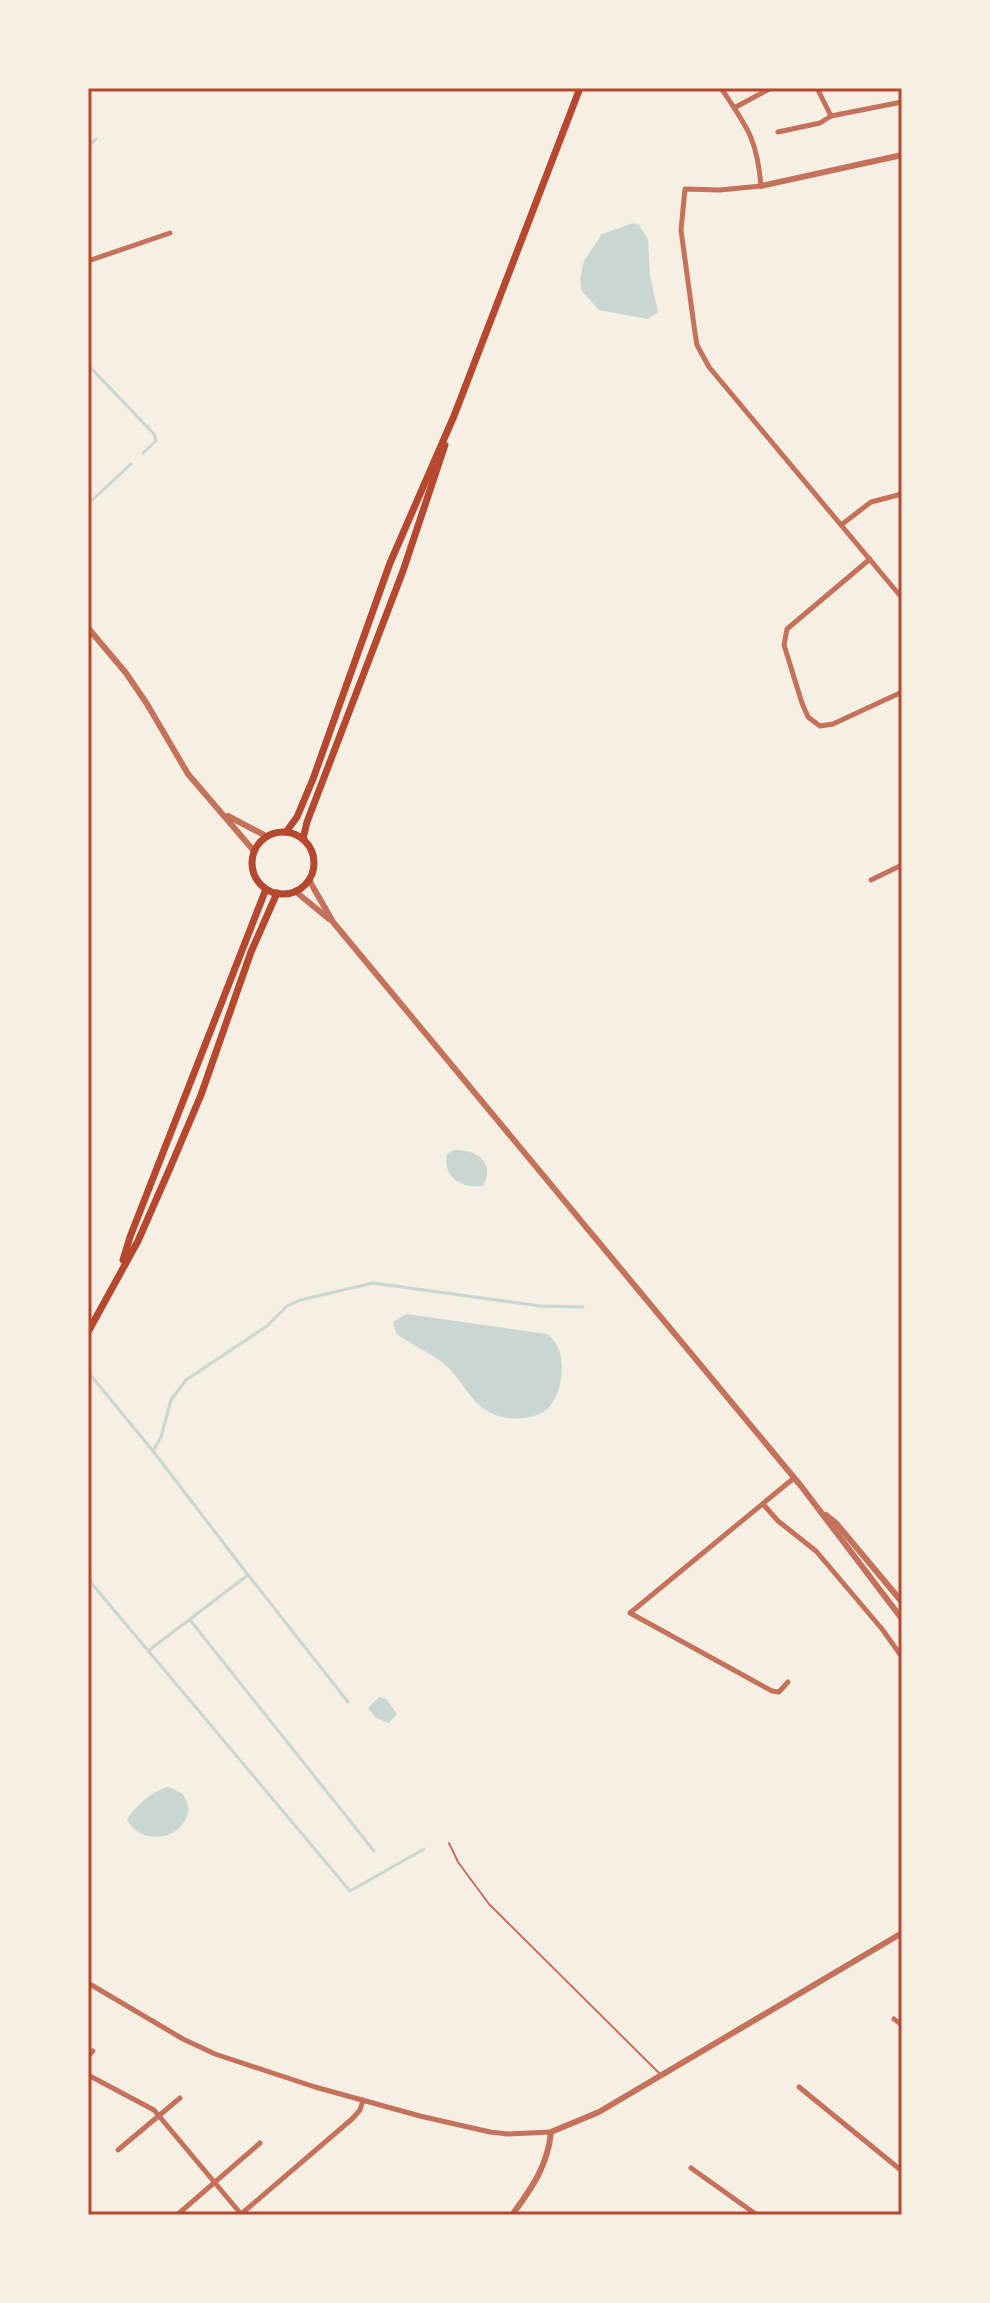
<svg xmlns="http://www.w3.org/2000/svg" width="990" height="2303" font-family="'Roboto Serif',serif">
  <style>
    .water { fill: #c9d6d2 }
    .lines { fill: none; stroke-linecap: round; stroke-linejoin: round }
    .stream { stroke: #c9d6d2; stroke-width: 3 }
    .service { stroke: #c5725c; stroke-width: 2 }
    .minor { stroke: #c5725c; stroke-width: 5 }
    .tertiary { stroke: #c5725c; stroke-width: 6 }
    .secondary { stroke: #b5482f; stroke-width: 7 }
    .neatline { fill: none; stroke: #b5482f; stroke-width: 3 }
  </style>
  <rect width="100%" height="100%" fill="#f6efe4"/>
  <g class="water">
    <polygon points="633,223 639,225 648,239 650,276 658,312 648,319 599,310 581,290 580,278 584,261 602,234"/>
    <path d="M454,1150C477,1149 496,1163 483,1186C462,1189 442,1177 447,1154Z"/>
    <path d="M406,1314L547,1334C568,1348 565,1389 549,1407C539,1419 515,1420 502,1417C470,1409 464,1379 443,1363C428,1351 410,1345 396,1333L393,1322Z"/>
    <polygon points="379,1697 386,1699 397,1714 389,1723 376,1718 368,1708"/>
    <path d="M169,1787L183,1794C185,1799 190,1806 188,1812C183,1839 143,1847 127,1820C135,1806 153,1790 169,1787Z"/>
  </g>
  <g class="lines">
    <g class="stream">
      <polyline points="88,146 96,139"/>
      <polyline points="88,365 154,434 156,441 143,453"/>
      <polyline points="88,504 131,464"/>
      <polyline points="88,1372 153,1451 248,1575 148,1651"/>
      <polyline points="153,1451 161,1437 171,1400 186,1380 267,1326 287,1306 300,1300 373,1283 540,1306 583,1307"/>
      <polyline points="249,1576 348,1702"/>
      <polyline points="88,1579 350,1891 424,1849"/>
      <polyline points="190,1620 374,1851"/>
    </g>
    <polyline class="service" points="449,1843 458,1862 489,1904 661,2075"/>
    <g class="minor">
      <path d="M721,88C747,127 757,138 761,186L720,190L685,189L681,230L695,333L697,345L709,367L902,598"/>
      <polyline points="817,88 831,116 902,102"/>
      <polyline points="734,108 771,88"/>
      <polyline points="778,132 820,123 831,116"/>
      <polyline points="88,261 170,233"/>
      <polyline points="841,525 871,502 902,494"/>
      <polyline points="870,559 787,629 784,645 802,703 808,717 820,726 833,724 902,692"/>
      <polyline points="871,880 902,865"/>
      <polyline points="763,1504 778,1521 816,1551 882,1629 902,1657"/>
      <polyline points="788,1682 779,1692 772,1691 630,1613 794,1478"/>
      <polyline points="88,1983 183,2039 215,2054 315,2087 420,2116 490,2132 508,2134 551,2132"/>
      <polyline points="894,2019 902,2025"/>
      <polyline points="88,2056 93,2051"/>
      <polyline points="88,2075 154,2110 241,2214"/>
      <polyline points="799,2087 902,2171"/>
      <polyline points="118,2150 180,2098"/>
      <polyline points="691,2168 757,2215"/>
      <polyline points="177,2215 260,2143"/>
      <polyline points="240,2215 352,2119 360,2110 363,2100"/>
    </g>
    <g class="tertiary">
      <polyline points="761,186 902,155"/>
      <polyline points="88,628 126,673 147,704 188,774 254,851"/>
      <polyline points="228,816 266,836"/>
      <polyline points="309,880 333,922 801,1486 902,1619"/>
      <polyline points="295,891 329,919"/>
      <polyline points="826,1515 836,1523 902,1602"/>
      <path d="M512,2215C532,2188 548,2165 551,2132L599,2112L902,1933"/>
    </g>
    <g class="secondary">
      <polyline points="286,832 297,817 313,779 390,563 454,416 580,88"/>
      <circle cx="283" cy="863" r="31"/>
      <polyline points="303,839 307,822 403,571 445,445"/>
      <polyline points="123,1260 130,1237 266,889"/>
      <polyline points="88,1332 138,1241 170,1168 201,1095 251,952 277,893"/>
    </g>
  </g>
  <rect width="990" height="2303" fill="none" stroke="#f6efe4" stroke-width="180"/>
  <rect x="90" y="90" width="810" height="2123" class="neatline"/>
</svg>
